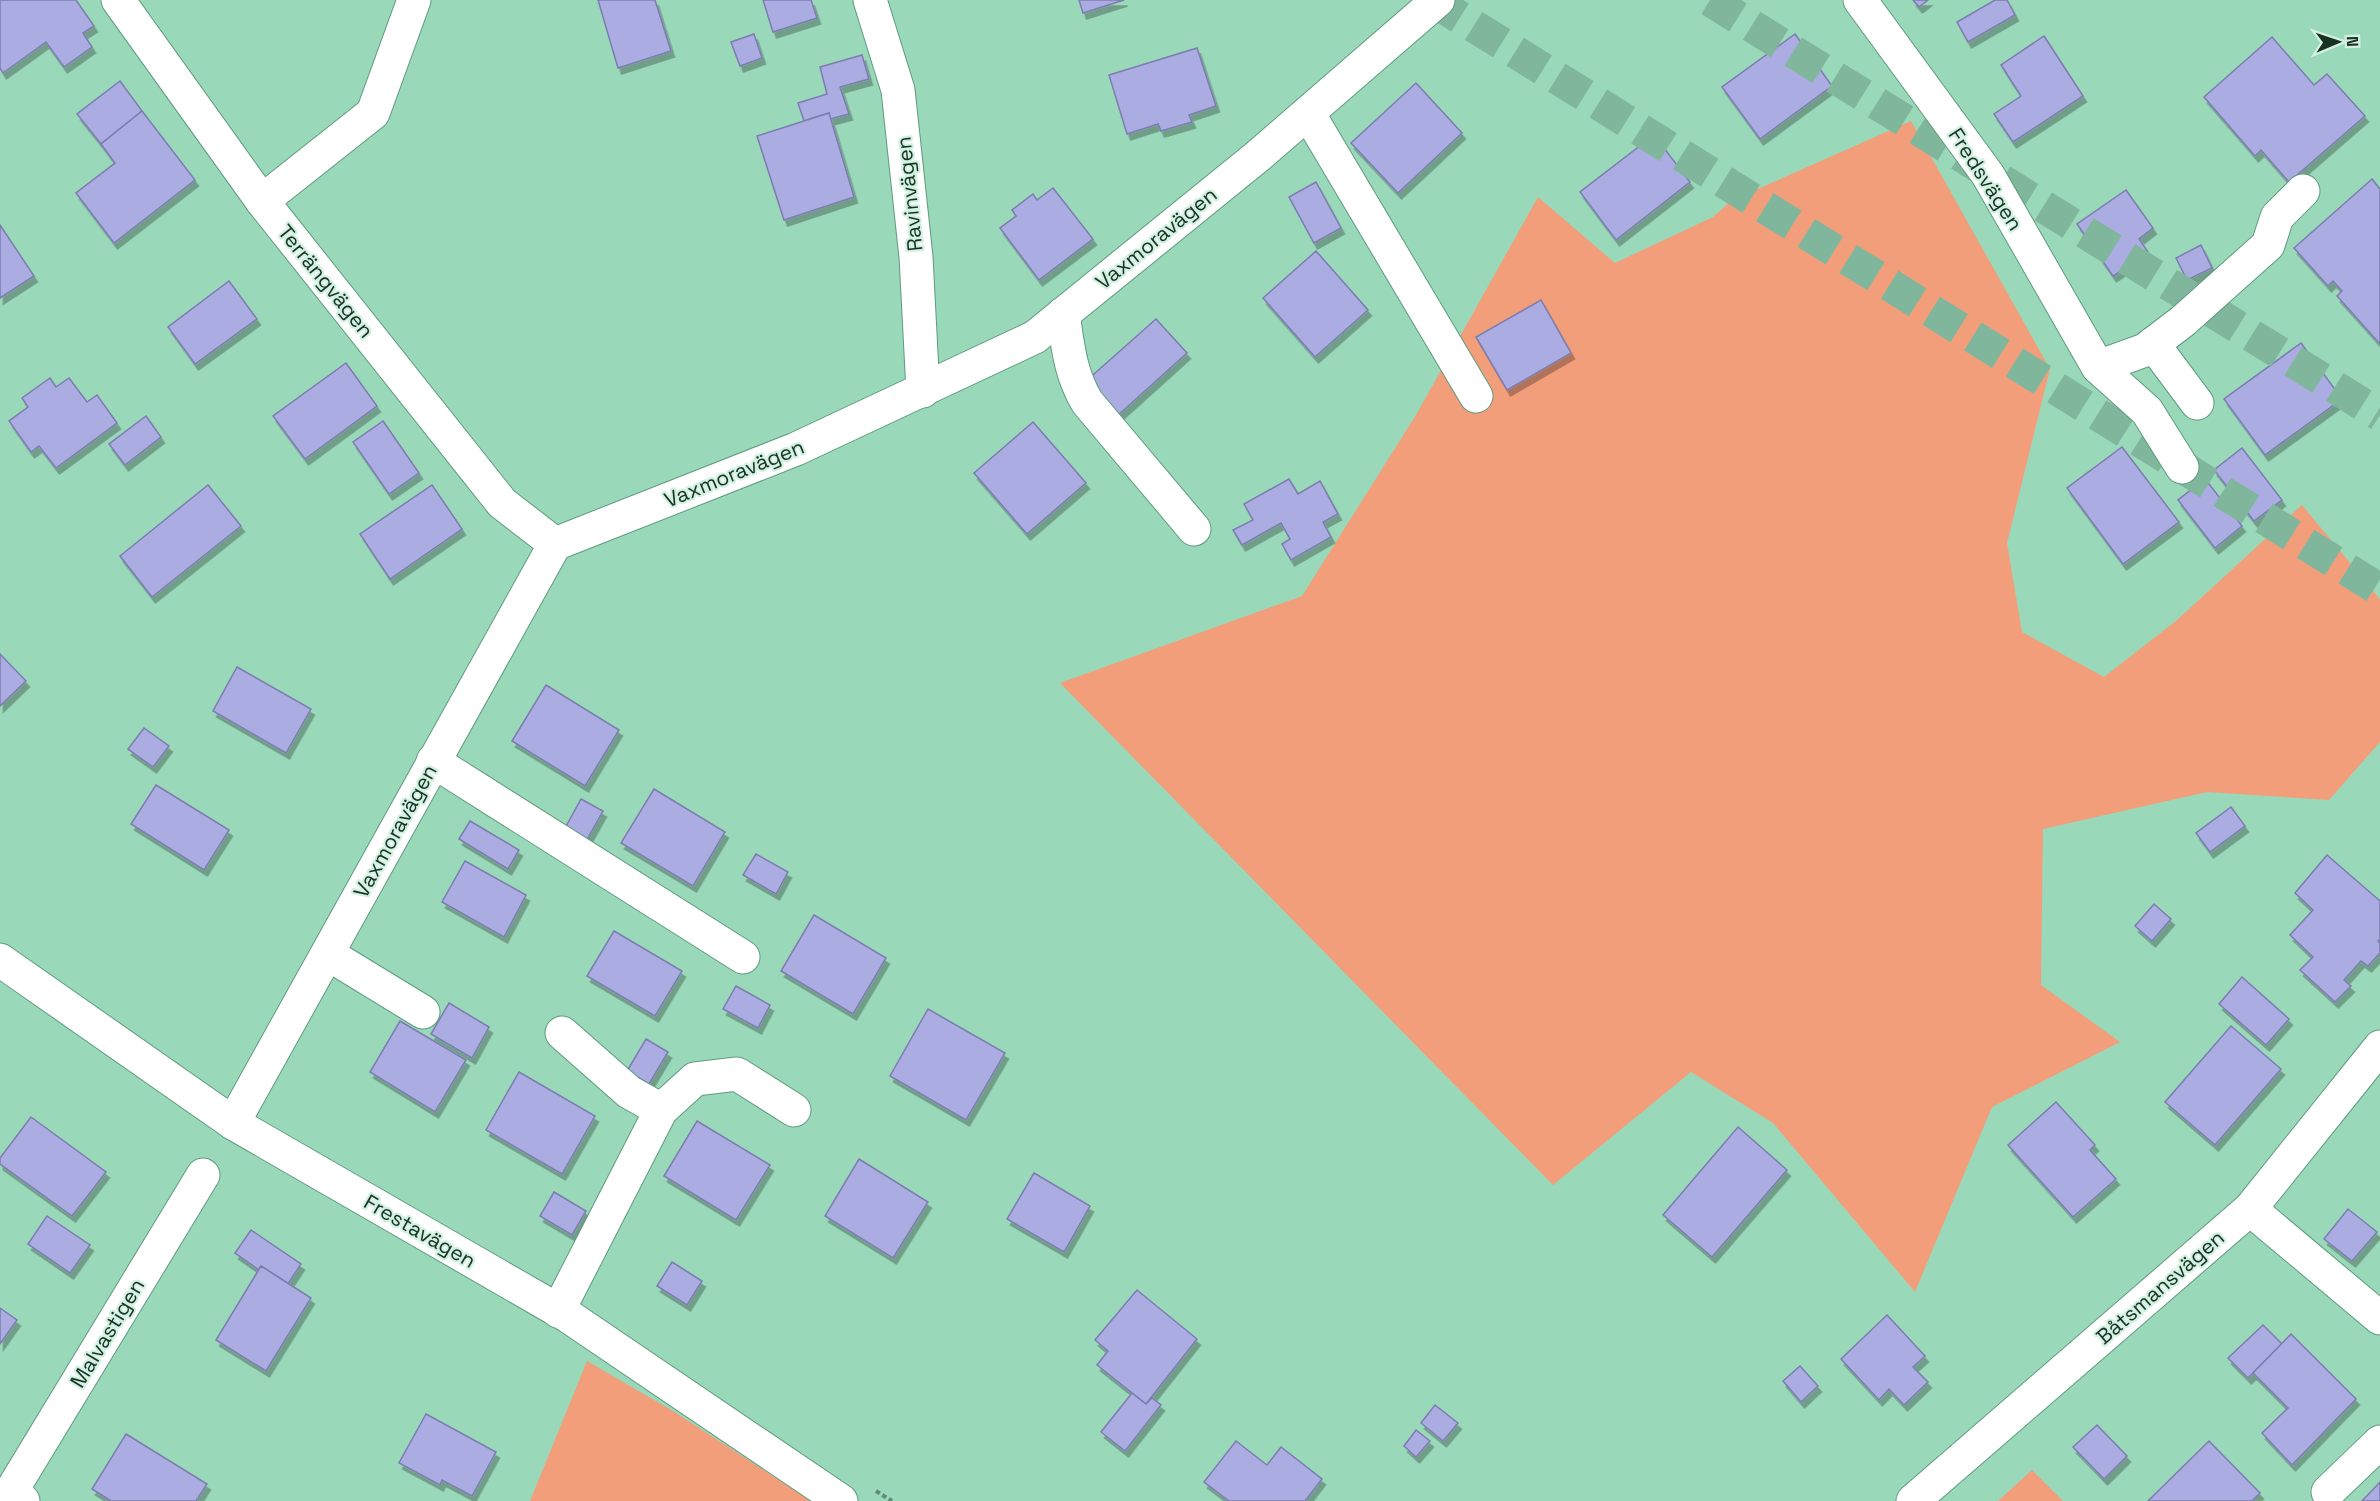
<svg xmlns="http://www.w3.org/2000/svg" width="2380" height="1501" font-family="'Space Grotesk',sans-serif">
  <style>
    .green { fill: #f29e7b }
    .building { fill: #abace2; stroke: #7c7daf; stroke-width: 1.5; filter: url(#shadow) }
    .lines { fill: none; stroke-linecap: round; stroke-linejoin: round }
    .highway-tunnel { stroke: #80b79c; stroke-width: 33; stroke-dasharray: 33 16; stroke-linecap: butt }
    .minor-casing { stroke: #5f9b7f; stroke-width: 35 }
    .path { stroke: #5d8b75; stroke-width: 4; stroke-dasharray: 4.5 3; stroke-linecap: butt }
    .minor { stroke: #fff; stroke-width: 33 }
    .labels { text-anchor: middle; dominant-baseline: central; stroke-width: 4.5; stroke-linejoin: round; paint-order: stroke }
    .street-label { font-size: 21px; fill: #173125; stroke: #d3f1e1 }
  </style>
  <defs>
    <filter id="shadow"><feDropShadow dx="3.5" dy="6" stdDeviation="0" flood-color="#0004"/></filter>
  </defs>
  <rect width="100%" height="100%" fill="#9ad8ba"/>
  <g class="green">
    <polygon points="1911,121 2050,369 2007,543 2022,632 2104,677 2176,621 2302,505 2380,599 2380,742 2329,800 2207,792 2043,829 2041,985 2120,1042 1992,1107 1915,1292 1773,1123 1691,1072 1553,1185 1060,683 1302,596 1416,415 1538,197 1615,263 1713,217 1731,201"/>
    <polygon points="587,1361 673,1411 811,1501 530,1501"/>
    <polygon points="2032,1470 2063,1501 1998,1501"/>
  </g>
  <g class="building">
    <polygon points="0,0 76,0 94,26 83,33 92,47 64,67 46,42 3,73 0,68"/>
    <polygon points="598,0 655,0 671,51 618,68"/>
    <polygon points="763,0 811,0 817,18 773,32"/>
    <polygon points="1079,0 1124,0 1083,13"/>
    <polygon points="1913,0 1928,0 1919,7"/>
    <polygon points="1995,0 2007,0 2015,15 1968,42 1957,22"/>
    <polygon points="754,34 762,58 740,66 731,42"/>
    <polygon points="1795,34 1832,86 1760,139 1722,87"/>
    <polygon points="2044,36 2083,96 2013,142 1994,114 2021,96 2001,65"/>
    <polygon points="2272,37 2314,85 2327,74 2365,116 2289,182 2261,150 2255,156 2204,97"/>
    <polygon points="1197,48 1216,106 1189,115 1192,122 1161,131 1158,124 1127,134 1109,75"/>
    <polygon points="862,55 869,79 840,87 849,114 830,119 829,113 804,121 798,103 827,94 820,67"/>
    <polygon points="120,81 142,111 101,144 77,114"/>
    <polygon points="1416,83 1462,133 1398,193 1351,143"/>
    <polygon points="142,111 195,180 114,243 76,193 115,163 101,144"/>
    <polygon points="829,113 854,197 784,220 757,136"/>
    <polygon points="1654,135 1690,182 1616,240 1580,192"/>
    <polygon points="2372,179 2380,189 2380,344 2337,296 2342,291 2333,281 2328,286 2294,248"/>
    <polygon points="1316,182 1341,228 1314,243 1289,197"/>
    <polygon points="1053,188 1093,239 1039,280 1000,228 1016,216 1012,210 1033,194 1037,200"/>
    <polygon points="2126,190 2153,228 2139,239 2148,252 2113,276 2077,224"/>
    <polygon points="0,225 34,276 0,298"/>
    <polygon points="2201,245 2212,268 2187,280 2176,258"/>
    <polygon points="1316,251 1368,310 1315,357 1263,298"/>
    <polygon points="229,281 257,319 195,364 168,327"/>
    <polygon points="1541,300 1571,353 1507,390 1476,337"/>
    <polygon points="1156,319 1187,353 1116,417 1085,382"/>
    <polygon points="2301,343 2342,399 2265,455 2224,399"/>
    <polygon points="346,363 377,406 305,459 273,416"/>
    <polygon points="50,378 56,387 69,378 87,402 97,395 117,423 56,468 39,446 31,452 9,421 28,407 22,398"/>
    <polygon points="146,416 161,437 125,465 109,444"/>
    <polygon points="383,421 419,473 389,494 353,442"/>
    <polygon points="1033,422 1086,483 1027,534 974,473"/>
    <polygon points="2122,447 2179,522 2123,564 2067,488"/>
    <polygon points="2242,448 2282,500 2254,521 2214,470"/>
    <polygon points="1289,479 1298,494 1320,481 1338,514 1323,522 1331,537 1291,560 1282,544 1290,539 1281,523 1242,545 1233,530 1253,520 1244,504"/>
    <polygon points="2205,479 2242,526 2215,548 2178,500"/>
    <polygon points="208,485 241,526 152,597 120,556"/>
    <polygon points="432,485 462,529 390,579 360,534"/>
    <polygon points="0,654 26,681 0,706"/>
    <polygon points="237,667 311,709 286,753 213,711"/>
    <polygon points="546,685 619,730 585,786 512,741"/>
    <polygon points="144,728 169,746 153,767 128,749"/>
    <polygon points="156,785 229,830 204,870 131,824"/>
    <polygon points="654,789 725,832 693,886 621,843"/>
    <polygon points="581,799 603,811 585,843 564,830"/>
    <polygon points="2231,807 2245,826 2210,852 2196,833"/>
    <polygon points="470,821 519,850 508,869 459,839"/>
    <polygon points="756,854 788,872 776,894 743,875"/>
    <polygon points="2327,855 2380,901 2380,939 2378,941 2380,943 2380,953 2368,966 2361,961 2344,980 2351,986 2335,1002 2300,970 2313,957 2290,935 2313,910 2295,893"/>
    <polygon points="465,861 526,895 504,937 442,902"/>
    <polygon points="2154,904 2171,919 2152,941 2135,926"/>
    <polygon points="814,915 886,958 853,1014 781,971"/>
    <polygon points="614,931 682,971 655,1016 587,976"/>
    <polygon points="2242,977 2289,1019 2266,1045 2219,1004"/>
    <polygon points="736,986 770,1005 758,1028 723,1009"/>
    <polygon points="449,1003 489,1027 472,1058 431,1034"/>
    <polygon points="928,1009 1005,1053 966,1120 890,1076"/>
    <polygon points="400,1021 466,1060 435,1112 370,1072"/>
    <polygon points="2231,1026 2281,1069 2215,1145 2165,1102"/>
    <polygon points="646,1039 668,1052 649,1084 627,1071"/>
    <polygon points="519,1072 595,1116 562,1174 486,1130"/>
    <polygon points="2056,1102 2095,1145 2090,1150 2116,1179 2073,1217 2008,1145"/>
    <polygon points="31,1117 106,1172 72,1216 0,1164 0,1158"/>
    <polygon points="697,1121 770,1165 736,1220 664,1176"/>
    <polygon points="1738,1127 1787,1170 1712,1257 1663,1215"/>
    <polygon points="859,1159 928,1202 893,1258 825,1216"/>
    <polygon points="1034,1173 1090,1206 1064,1252 1007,1219"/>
    <polygon points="554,1192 586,1211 572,1235 540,1216"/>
    <polygon points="2348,1209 2377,1232 2352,1261 2324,1239"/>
    <polygon points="47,1216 90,1245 70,1273 28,1244"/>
    <polygon points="251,1230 301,1264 288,1284 261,1266 259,1270 235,1253"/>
    <polygon points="672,1262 702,1281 687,1305 657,1286"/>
    <polygon points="261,1266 311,1298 266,1371 216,1340"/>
    <polygon points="1137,1290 1197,1339 1146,1404 1097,1365 1108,1351 1095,1340"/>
    <polygon points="0,1308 17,1320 0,1344"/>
    <polygon points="1887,1315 1925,1356 1913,1367 1928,1382 1904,1405 1889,1389 1879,1400 1841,1359"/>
    <polygon points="2263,1325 2282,1344 2248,1378 2228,1358"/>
    <polygon points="2291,1334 2356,1399 2292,1465 2262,1433 2288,1408 2253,1373"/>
    <polygon points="1800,1366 1818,1386 1801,1402 1783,1381"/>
    <polygon points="1132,1393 1146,1404 1152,1398 1161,1405 1125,1451 1101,1432"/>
    <polygon points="1435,1405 1458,1423 1443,1441 1421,1423"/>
    <polygon points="426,1414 496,1452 472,1496 442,1480 440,1485 399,1463"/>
    <polygon points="2097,1425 2127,1456 2104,1479 2073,1447"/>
    <polygon points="1416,1430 1430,1441 1416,1457 1404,1446"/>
    <polygon points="126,1434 207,1484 196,1501 111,1501 92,1489"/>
    <polygon points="1236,1441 1267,1465 1281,1447 1322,1479 1305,1501 1229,1501 1204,1482"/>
    <polygon points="2209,1441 2260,1493 2252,1501 2148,1501"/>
    <polygon points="2380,1482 2380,1501 2362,1501"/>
  </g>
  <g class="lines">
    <g class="highway-tunnel">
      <polyline points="1432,0 2380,590"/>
      <polyline points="1710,0 2380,415"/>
    </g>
    <defs>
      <g id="minor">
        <polyline points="118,0 262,201 502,503 555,544"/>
        <polyline points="870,0 898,90 916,257 923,391"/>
        <polyline points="1860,0 1988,175 2098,367 2147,411 2182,467"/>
        <polyline points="1308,113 1476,396"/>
        <polyline points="262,201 373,113 414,0"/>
        <path d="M1063,314C1068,347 1070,373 1087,402L1194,529"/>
        <polyline points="2153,344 2197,403"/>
        <polyline points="2098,367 2145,350 2183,321 2268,245 2277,217 2303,191"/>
        <polyline points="433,761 743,957"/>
        <polyline points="328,954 423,1012"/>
        <polyline points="0,960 233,1123 568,1316 841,1501"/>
        <polyline points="661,1110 695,1079 737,1074 794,1110"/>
        <polyline points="233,1123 555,544 796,449 1035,337 1258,156 1438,0"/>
        <polyline points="2250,1209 2380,1318"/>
        <polyline points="558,1311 661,1110 629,1092 562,1033"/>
        <polyline points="2328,1492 2380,1442"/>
        <polyline points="23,1501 12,1490 203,1175"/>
        <polyline points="1913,1501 2250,1209 2380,1047"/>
      </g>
    </defs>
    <use href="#minor" class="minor-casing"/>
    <polyline class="path" points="876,1491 892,1501"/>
    <use href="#minor" class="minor"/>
  </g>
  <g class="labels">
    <g class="street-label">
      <text transform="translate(1986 179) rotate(57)">Fredsvägen</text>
      <text transform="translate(909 194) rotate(-96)">Ravinvägen</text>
      <text transform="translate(1156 238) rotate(-39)">Vaxmoravägen</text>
      <text transform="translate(326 281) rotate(51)">Terrängvägen</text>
      <text transform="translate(734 473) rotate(-22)">Vaxmoravägen</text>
      <text transform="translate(395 831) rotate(-61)">Vaxmoravägen</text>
      <text transform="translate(420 1231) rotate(30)">Frestavägen</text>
      <text transform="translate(2160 1287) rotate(-41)">Båtsmansvägen</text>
      <text transform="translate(107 1333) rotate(-59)">Malvastigen</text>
    </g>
  </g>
  <g transform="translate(2338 42) rotate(88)" stroke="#d3f1e1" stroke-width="4.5" paint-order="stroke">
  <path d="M0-4.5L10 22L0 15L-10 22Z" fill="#173125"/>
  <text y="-9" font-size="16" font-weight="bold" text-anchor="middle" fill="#173125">N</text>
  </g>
</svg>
